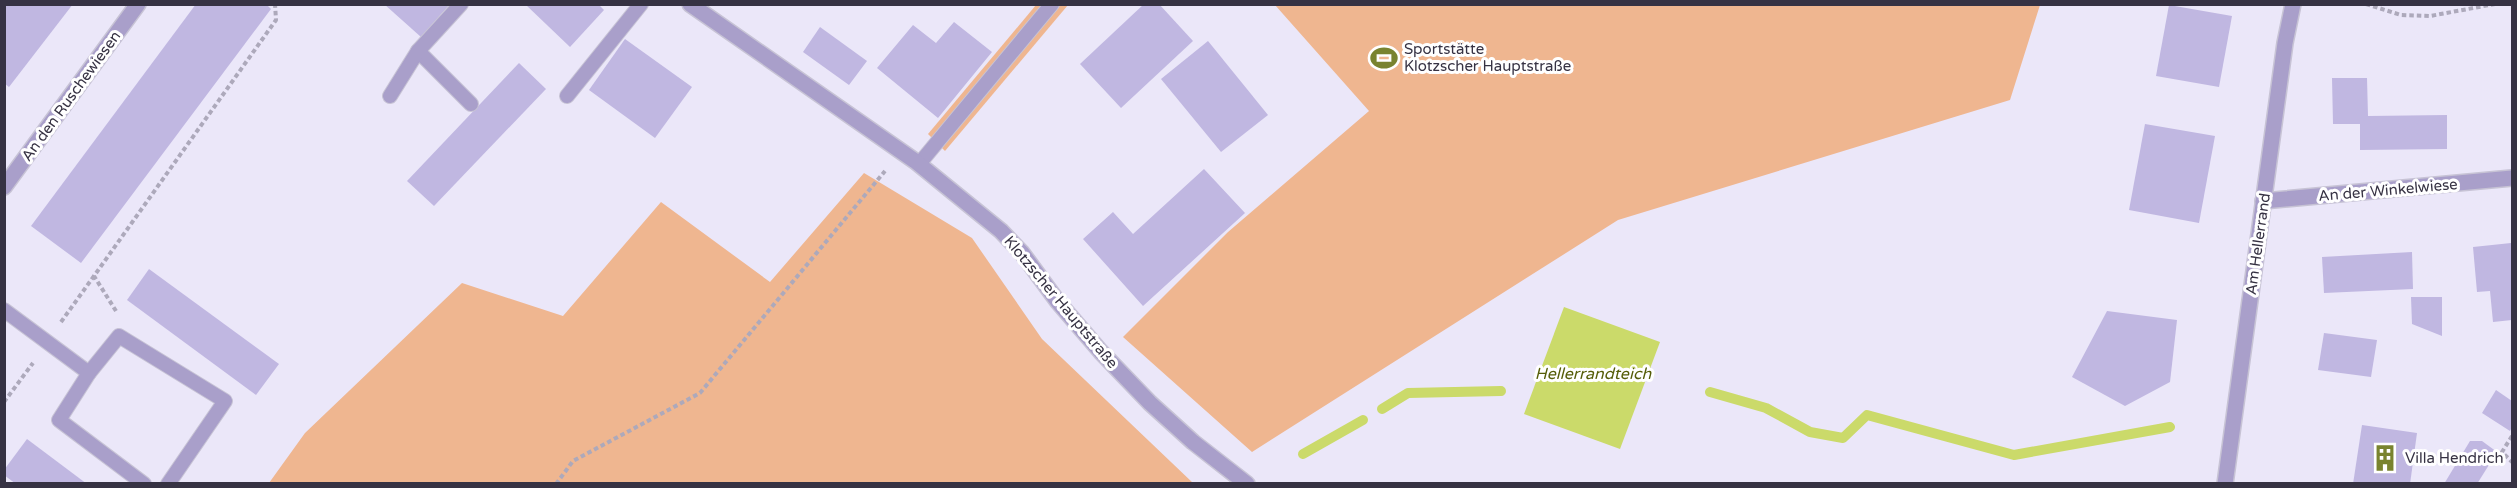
<svg xmlns="http://www.w3.org/2000/svg" width="2517" height="488" font-family="'Varela Round',sans-serif">
  <style>
    .green { fill: #efb690 }
    .water { fill: #cbda6a }
    .lines { fill: none; stroke-linecap: round; stroke-linejoin: round }
    .stream { stroke: #cbda6a; stroke-width: 10 }
    .building { fill: #c0b7e1 }
    .service-casing { stroke: #c7c3d5; stroke-width: 16 }
    .minor-casing { stroke: #c7c3d5; stroke-width: 18 }
    .path { stroke: #ada9bb; stroke-width: 4; stroke-dasharray: 4.5 3; stroke-linecap: butt }
    .service { stroke: #a99fca; stroke-width: 14 }
    .minor { stroke: #a99fca; stroke-width: 15 }
    .labels { text-anchor: middle; dominant-baseline: central; stroke-width: 6; stroke-linejoin: round; paint-order: stroke }
    .poi-label { font-size: 15px; fill: #363243; stroke: #fff; text-anchor: start }
    .street-label { font-size: 15px; fill: #363243; stroke: #fff }
    .water-label { font-size: 16px; font-style: italic; fill: #555d08; stroke: #fff }
  </style>
  <rect width="100%" height="100%" fill="#ebe7f9"/>
  <g class="green">
    <polygon points="1036,5 1068,5 945,151 928,134"/>
    <polygon points="1275,5 2040,5 2010,100 1618,220 1252,452 1123,337 1228,232 1369,111"/>
    <polygon points="864,173 972,238 1042,339 1193,483 269,483 305,433 462,283 563,316 661,202 770,282"/>
  </g>
  <polygon class="water" points="1564,307 1660,342 1620,449 1524,414"/>
  <g class="lines">
    <g class="stream">
      <polyline points="1710,392 1766,408 1810,432 1843,438 1867,415 2014,455 2170,427"/>
      <polyline points="1382,409 1408,393 1501,391"/>
      <polyline points="1303,454 1363,420"/>
    </g>
  </g>
  <g class="building">
    <polygon points="4,4 73,4 9,87 4,83"/>
    <polygon points="196,4 266,4 271,9 81,263 31,226"/>
    <polygon points="384,4 450,4 421,37"/>
    <polygon points="525,4 598,4 604,10 570,47"/>
    <polygon points="1144,4 1159,4 1193,41 1121,108 1080,64"/>
    <polygon points="2169,5 2232,16 2219,87 2156,76"/>
    <polygon points="954,22 992,52 938,118 877,68 913,25 936,43"/>
    <polygon points="820,27 867,61 849,85 803,52"/>
    <polygon points="625,39 692,87 655,138 589,90"/>
    <polygon points="1208,41 1268,115 1221,152 1161,79"/>
    <polygon points="519,63 546,89 434,206 407,181"/>
    <polygon points="2332,78 2367,78 2368,116 2447,115 2447,149 2360,150 2360,124 2333,124"/>
    <polygon points="2145,124 2215,136 2199,223 2129,210"/>
    <polygon points="1204,169 1245,213 1143,306 1083,239 1113,212 1133,234"/>
    <polygon points="2511,243 2512,320 2493,322 2490,291 2477,292 2473,247"/>
    <polygon points="2412,252 2413,289 2324,293 2322,257"/>
    <polygon points="149,269 279,364 256,395 127,300"/>
    <polygon points="2411,297 2442,297 2442,336 2412,324"/>
    <polygon points="2107,311 2177,320 2170,382 2125,406 2072,377"/>
    <polygon points="2324,333 2377,340 2371,377 2318,370"/>
    <polygon points="2496,390 2512,401 2512,427 2510,431 2482,413"/>
    <polygon points="2362,425 2417,433 2410,484 2353,484"/>
    <polygon points="27,439 87,484 16,484 4,475 4,470"/>
    <polygon points="2470,441 2482,441 2497,452 2477,484 2444,484"/>
  </g>
  <g class="lines">
    <defs>
      <g id="service">
        <polyline points="418,51 471,104"/>
        <polyline points="390,96 418,51 461,4"/>
        <polyline points="567,96 641,4"/>
        <polyline points="919,164 1052,4"/>
        <polyline points="4,310 89,373"/>
        <polyline points="144,484 59,420 89,373 119,336 225,401 168,484"/>
      </g>
      <g id="minor">
        <polyline points="690,4 915,161 1001,231 1022,253 1058,302 1101,352 1150,403 1193,442 1247,484"/>
        <polyline points="4,187 138,4"/>
        <polyline points="2263,201 2512,178"/>
        <polyline points="2225,484 2285,43 2293,4"/>
      </g>
    </defs>
    <use href="#service" class="service-casing"/>
    <use href="#minor" class="minor-casing"/>
    <g class="path">
      <polyline points="2366,4 2401,15 2430,16 2495,4"/>
      <polyline points="116,311 94,276 276,20 275,4"/>
      <polyline points="61,322 94,276"/>
      <polyline points="4,402 33,363"/>
      <polyline points="2512,436 2502,452 2512,462"/>
      <polyline points="556,484 573,461 700,393 885,171"/>
    </g>
    <use href="#service" class="service"/>
    <use href="#minor" class="minor"/>
  </g>
  <defs>
    <symbol id="stadium-bare" viewBox="-9 -9 18 18"><path d="M0-5a6.5 5 0 1 0 0 10a6.5 5 0 1 0 0-10ZM-3.5-1.8h7v3.6h-7Z" fill="#79832f" stroke="#fff" stroke-width="2.5" paint-order="stroke"/></symbol>
    <symbol id="building-bare" viewBox="-9 -9 18 18"><path d="M-4-6H4V6H1V3H-1V6H-4ZM-2.5-4.3h1.7v1.8h-1.7ZM.8-4.3h1.7v1.8H.8ZM-2.5-1h1.7V.8h-1.7ZM.8-1h1.7V.8H.8Z" fill="#79832f" stroke="#fff" stroke-width="2.5" paint-order="stroke"/></symbol>
  </defs>
  <g fill-rule="evenodd">
    <use href="#stadium-bare" x="1365" y="39" width="38" height="38"/>
    <use href="#building-bare" x="2366" y="439" width="38" height="38"/>
  </g>
  <g class="labels">
    <g class="poi-label">
      <text x="1404" y="49">Sportstätte<tspan x="1404" dy="17">Klotzscher Hauptstraße</tspan></text>
      <text x="2405" y="458">Villa Hendrich</text>
    </g>
    <g class="street-label">
      <text transform="translate(71 96) rotate(-54)">An den Ruschewiesen</text>
      <text transform="translate(2388 190) rotate(-5)">An der Winkelwiese</text>
      <text transform="translate(2258 244) rotate(-82)">Am Hellerrand</text>
      <text transform="translate(1061 302) rotate(50)">Klotzscher Hauptstraße</text>
    </g>
    <g class="water-label">
      <text x="1593" y="374">Hellerrandteich</text>
    </g>
  </g>
  <rect width="2517" height="488" fill="none" stroke="#363243" stroke-width="12"/>
</svg>
